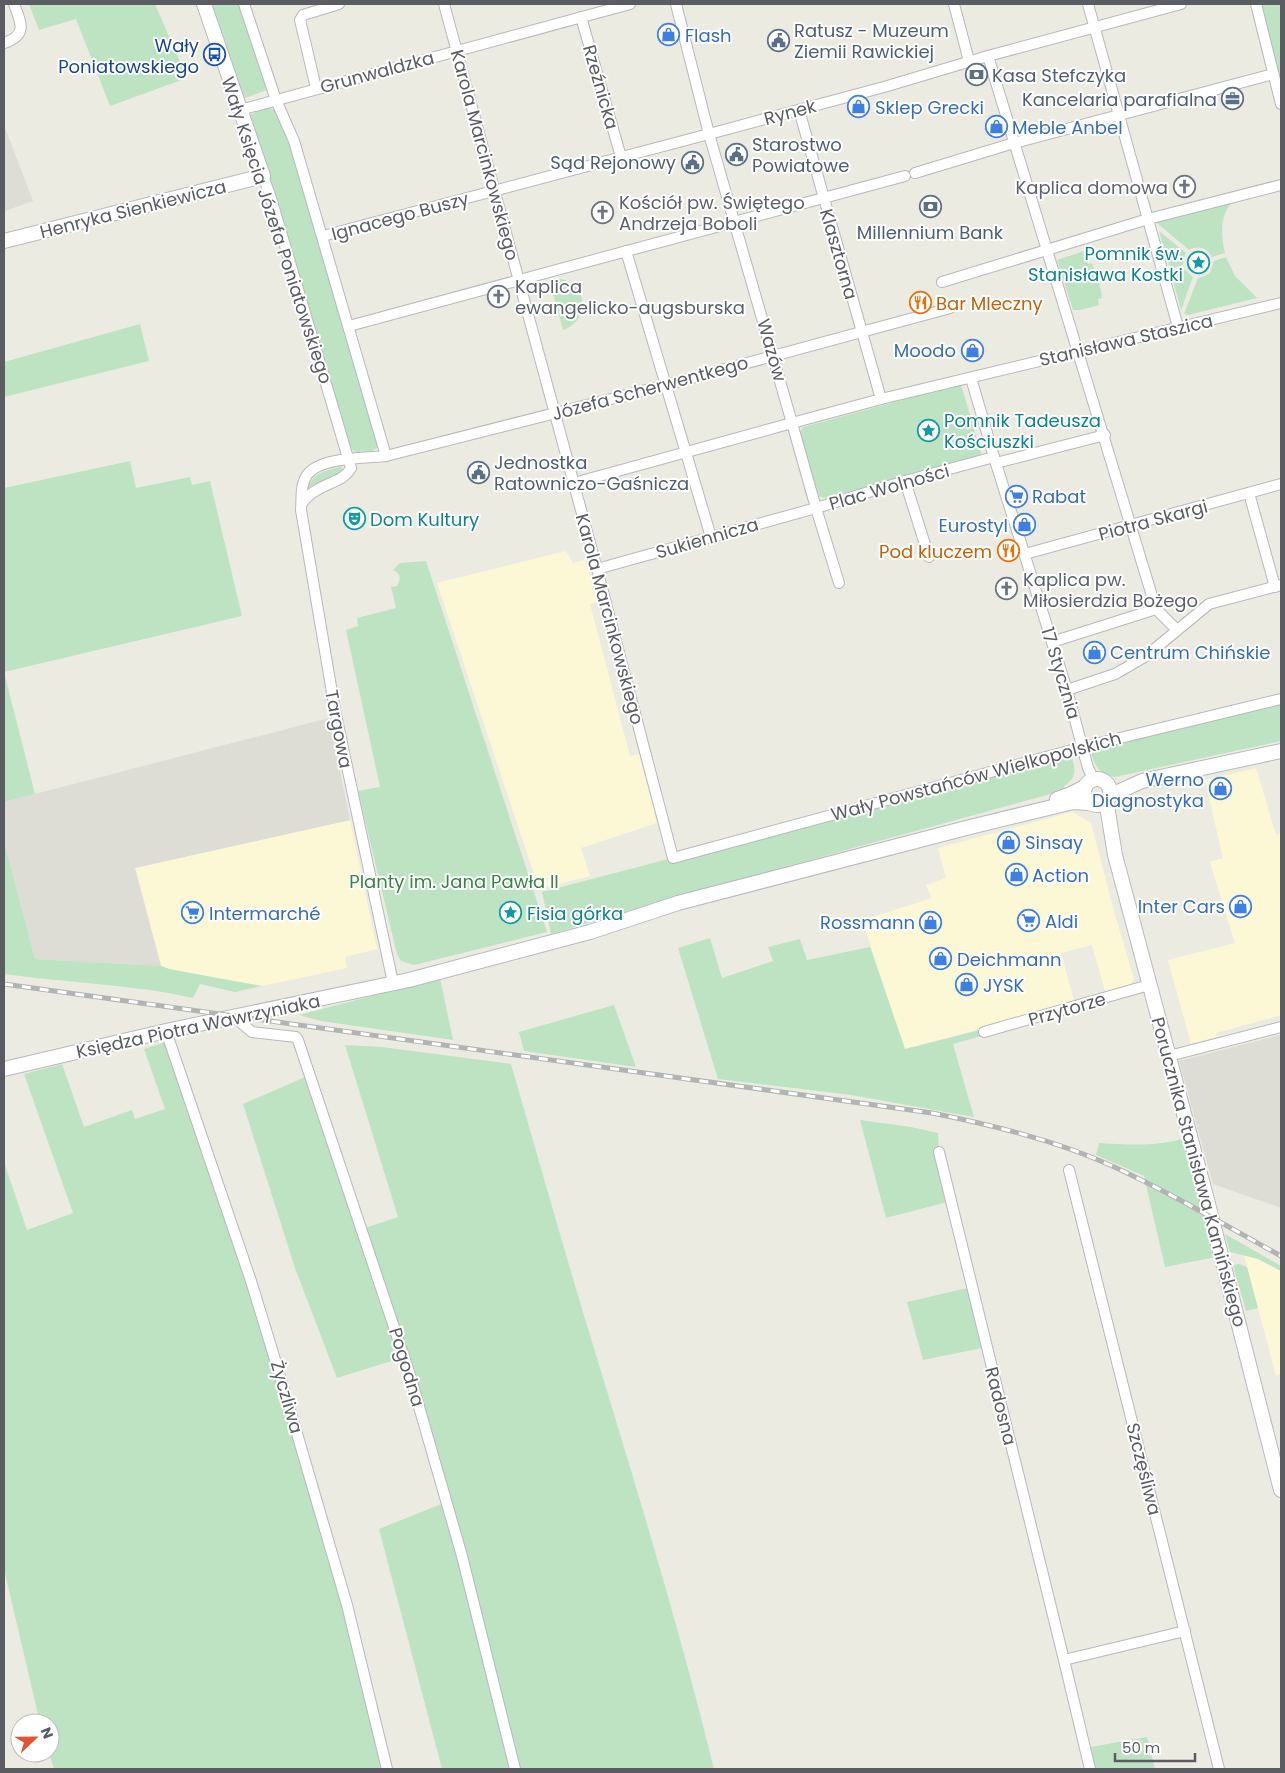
<svg xmlns="http://www.w3.org/2000/svg" width="1285" height="1773" font-family="Poppins,sans-serif">
  <style>
    .commercial { fill: #fcf8d6 }
    .industrial { fill: #dddcd5 }
    .green { fill: #bee3c3 }
    .lines { fill: none; stroke-linecap: round; stroke-linejoin: round }
    .street-casing { stroke: #b7b8bd; stroke-width: 12 }
    .secondary-casing { stroke: #b7b9bf; stroke-width: 16 }
    .street { stroke: #fff; stroke-width: 10 }
    .secondary { stroke: #fff; stroke-width: 14 }
    .rail-casing { stroke: #b2b3b3; stroke-width: 5 }
    .rail { stroke: #fff; stroke-width: 3; stroke-dasharray: 9; stroke-linecap: butt }
    .labels { text-anchor: middle; dominant-baseline: central; stroke-width: 4; stroke-linejoin: round; paint-order: stroke }
    .service-label { font-size: 18px; fill: #4e5e75; stroke: #fff; text-anchor: start }
    .shop-label { font-size: 18px; fill: #366cbe; stroke: #fff; text-anchor: start }
    .transit-label { font-size: 18px; fill: #164399; stroke: #fff; text-anchor: end }
    .street-label { font-size: 18px; fill: #5a5c61; stroke: #fff }
    .worship-label { font-size: 18px; fill: #5b616d; stroke: #fff; text-anchor: start }
    .culture-label { font-size: 18px; fill: #0d838f; stroke: #fff; text-anchor: start }
    .food-label { font-size: 18px; fill: #c56008; stroke: #fff; text-anchor: start }
    .park-label { font-size: 18px; fill: #388245; stroke: #fff }
  </style>
  <rect width="100%" height="100%" fill="#ecebe1"/>
  <g class="commercial">
    <polygon points="566,551 573,563 585,560 597,602 590,604 630,756 639,754 657,823 581,848 590,876 539,889 437,583"/>
    <polygon points="1256,768 1276,835 1281,833 1281,1015 1216,1033 1217,1037 1191,1044 1168,960 1235,943 1210,862 1223,858 1205,780"/>
    <polygon points="1072,812 1091,823 1115,915 1134,979 1130,985 1105,991 1092,945 1061,953 1075,1004 905,1049 866,932 860,921 932,898 926,885 946,878 938,848"/>
    <polygon points="350,820 377,949 345,957 347,968 262,986 177,971 161,966 135,868"/>
    <polygon points="1244,1255 1258,1259 1281,1271 1281,1374 1276,1376"/>
  </g>
  <g class="industrial">
    <polygon points="4,125 33,201 5,211 4,208"/>
    <polygon points="329,718 350,820 135,868 161,966 35,959 4,841 4,802"/>
    <polygon points="1281,1035 1281,1208 1213,1184 1179,1061"/>
  </g>
  <g class="green">
    <polygon points="29,4 155,4 187,78 110,106 76,19 39,30"/>
    <polygon points="211,4 239,4 267,90 242,99"/>
    <polygon points="1260,4 1281,4 1281,83"/>
    <polygon points="263,108 271,108 277,112 296,160 378,439 377,448 372,451 355,452 349,446 251,125 250,115"/>
    <path d="M1233,201C1219,216 1221,235 1225,253L1212,257C1207,248 1199,245 1189,250L1157,223L1158,221Z"/>
    <polygon points="1159,231 1186,253 1184,258 1183,265 1170,269"/>
    <polygon points="1084,251 1088,264 1092,263 1101,290 1102,298 1098,299 1099,305 1080,310 1073,310 1057,260"/>
    <circle cx="1198" cy="263" r="10"/>
    <polygon points="1226,257 1235,276 1257,298 1188,315 1184,314 1198,278 1203,277 1210,273 1214,261"/>
    <polygon points="1184,269 1193,277 1181,310 1171,273"/>
    <path d="M555,278C587,280 593,319 563,330L549,279Z"/>
    <polygon points="140,324 149,361 4,397 4,362"/>
    <polygon points="961,384 982,456 824,498 819,496 800,433 803,427"/>
    <polygon points="130,461 136,488 190,477 192,485 210,481 242,616 4,672 35,794 4,802 4,488"/>
    <path d="M341,466L343,471L308,488C313,472 327,471 341,466Z"/>
    <polygon points="426,561 547,932 414,965 401,961 397,954 358,791 380,787 346,630 358,626 357,618 396,608 391,587 397,586 400,578 398,573 393,570 400,563"/>
    <path d="M1281,704V741L1115,777C1097,773 1095,766 1090,749Z"/>
    <path d="M1071,754C1075,768 1078,778 1064,786L1065,790L689,893L551,934L542,892Z"/>
    <path d="M4,841L35,959L161,966L169,969L262,986L235,992L200,984L193,998C131,984 67,983 4,974Z"/>
    <polygon points="710,938 722,978 773,961 768,947 800,939 807,960 870,947 905,1049 984,1029 985,1035 953,1044 974,1117 851,1095 718,1079 678,948"/>
    <polygon points="439,973 453,1040 321,1021 299,1015 391,991"/>
    <polygon points="614,1005 636,1067 524,1051 519,1032"/>
    <polygon points="169,1041 250,1281 391,1769 54,1769 49,1753 50,1753 50,1723 40,1723 4,1569 4,1162 27,1230 73,1213 24,1074 62,1064 84,1127 132,1110 135,1119 165,1109 144,1049"/>
    <path d="M345,1045L382,1047L511,1064C536,1150 560,1236 586,1322C631,1470 677,1618 714,1769H442L379,1529L444,1503L401,1358L337,1378L295,1268L243,1104L310,1075L362,1229L398,1217Z"/>
    <polygon points="860,1120 911,1127 938,1133 939,1152 951,1201 886,1218"/>
    <path d="M1190,1136L1221,1256L1165,1267L1144,1176L1096,1155L1099,1143C1129,1145 1162,1147 1190,1136Z"/>
    <polygon points="1225,1234 1281,1266 1281,1271 1258,1259 1230,1252"/>
    <polygon points="1239,1264 1247,1267 1258,1308 1246,1311 1233,1265"/>
    <polygon points="972,1287 987,1347 923,1360 907,1302"/>
    <polygon points="1147,1737 1155,1769 1090,1769 1085,1748"/>
  </g>
  <g class="lines">
    <defs>
      <g id="street">
        <polyline points="244,4 276,100 294,141 386,456"/>
        <polyline points="444,4 597,569 673,858 1083,747 1281,699"/>
        <polyline points="676,4 709,134 884,87 988,56 1181,4"/>
        <polyline points="954,4 969,61"/>
        <polyline points="1088,4 1178,327"/>
        <polyline points="1256,4 1281,104"/>
        <polyline points="581,17 621,157"/>
        <path d="M4,43C28,35 21,23 14,4"/>
        <polyline points="988,56 1156,609 1052,642"/>
        <polyline points="316,88 300,20 303,15 339,4"/>
        <polyline points="240,110 630,4"/>
        <polyline points="799,110 881,399"/>
        <polyline points="915,173 1014,143 1273,74"/>
        <path d="M263,176L270,195L351,468C344,481 329,482 317,490C311,493 306,498 302,503"/>
        <polyline points="323,236 709,134 792,423 574,483"/>
        <polyline points="626,251 711,537"/>
        <polyline points="942,282 1148,219 1281,185"/>
        <polyline points="349,326 905,176"/>
        <polyline points="971,378 994,457 1067,690 1088,768 1094,780"/>
        <polyline points="994,457 905,481 816,508 792,423 881,399 1281,303"/>
        <polyline points="996,463 1105,435"/>
        <polyline points="905,481 929,557"/>
        <polyline points="1249,493 1275,587"/>
        <polyline points="1025,554 1281,484"/>
        <polyline points="597,569 816,508 839,583"/>
        <polyline points="1156,609 1177,630"/>
        <polyline points="1067,690 1115,674 1129,666 1146,656 1209,604 1281,585"/>
        <path d="M393,983L335,710L301,510C302,499 300,485 307,475C320,457 365,458 386,456L666,385L950,308"/>
        <polyline points="234,1017 252,1032 296,1037 298,1040 409,1372 462,1556 515,1769"/>
        <polyline points="166,1031 251,1281 284,1389 347,1605 387,1769"/>
        <polyline points="984,1032 1149,985"/>
        <polyline points="1169,1056 1281,1027"/>
        <polyline points="939,1152 1064,1660 1185,1631"/>
        <polyline points="1069,1170 1219,1769"/>
        <polyline points="1064,1660 1090,1769"/>
      </g>
      <g id="secondary">
        <polyline points="4,241 263,176 204,4"/>
        <circle cx="1097" cy="792" r="13"/>
        <polyline points="1109,796 1142,781 1281,751"/>
        <polyline points="1057,799 1071,794 1085,787"/>
        <polyline points="1106,800 1115,855 1206,1196 1281,1490"/>
        <polyline points="4,1069 166,1031 409,980 590,932 678,903 970,827 1073,802 1089,803"/>
      </g>
    </defs>
    <use href="#street" class="street-casing"/>
    <use href="#secondary" class="secondary-casing"/>
    <use href="#street" class="street"/>
    <use href="#secondary" class="secondary"/>
    <defs>
      <path id="rail" d="M4,984L932,1113C992,1125 1054,1140 1110,1165C1169,1192 1225,1225 1281,1256"/>
    </defs>
    <use href="#rail" class="rail-casing"/>
    <use href="#rail" class="rail"/>
  </g>
  <defs>
    <symbol id="shop-ring" viewBox="-11 -11 22 22"><circle r="9.5" fill="#fff" stroke="#3f7fe0" stroke-width="1.5"/><path d="M-5-2.5h2.3a2.7 3.5 0 0 1 5.4 0H5L5.5 6h-11ZM-1.5-2.5h3a1.5 2.3 0 0 0-3 0Z" fill="#3f7fe0"/></symbol>
    <symbol id="civic-ring" viewBox="-11 -11 22 22"><circle r="9.5" fill="#fff" stroke="#5c6f8a" stroke-width="1.5"/><path d="M-.6-6.5H3V-4.5H.6V-3L4-1V1h2V6H-6V1h2V-1L-.6-3ZM-1.2 2.5V6h2.4V2.5Z" fill="#5c6f8a"/></symbol>
    <symbol id="bus-ring" viewBox="-11 -11 22 22"><circle r="9.5" fill="#fff" stroke="#1a4fb4" stroke-width="1.5"/><path d="M-5-6H5V4H4V6H2V4H-2V6H-4V4H-5ZM-3.5-4V0h7V-4ZM-3.5 1.2v1.5H-2V1.2ZM2 1.2v1.5H3.5V1.2Z" fill="#1a4fb4"/></symbol>
    <symbol id="bank-ring" viewBox="-11 -11 22 22"><circle r="9.5" fill="#fff" stroke="#5c6f8a" stroke-width="1.5"/><path d="M-6-4H6V4H-6ZM0-2.3a2.3 2.3 0 1 0 0 4.6a2.3 2.3 0 1 0 0-4.6Z" fill="#5c6f8a"/></symbol>
    <symbol id="office-ring" viewBox="-11 -11 22 22"><circle r="9.5" fill="#fff" stroke="#5c6f8a" stroke-width="1.5"/><path d="M-6-3h4V-5.5h4V-3h4V5H-6ZM-1-4.5V-3h2v-1.5ZM-6 0V1H6V0Z" fill="#5c6f8a"/></symbol>
    <symbol id="church-ring" viewBox="-11 -11 22 22"><circle r="9.5" fill="#fff" stroke="#6b7280" stroke-width="1.5"/><path d="M-1.2-6h2.4v3.5h3.3v2.4h-3.3V6h-2.4V-.1h-3.3v-2.4h3.3Z" fill="#6b7280"/></symbol>
    <symbol id="sight-ring" viewBox="-11 -11 22 22"><circle r="9.5" fill="#fff" stroke="#0f9aa8" stroke-width="1.5"/><path d="M0-6L1.8-2.2L6-1.7L2.9 1.2L3.7 5.4L0 3.3L-3.7 5.4L-2.9 1.2L-6-1.7L-1.8-2.2Z" fill="#0f9aa8"/></symbol>
    <symbol id="restaurant-ring" viewBox="-11 -11 22 22"><circle r="9.5" fill="#fff" stroke="#e8710a" stroke-width="1.5"/><path d="M-5-6h1v4h1v-4h1v4h1v-4h1v5L-1.5 .5V6h-2V.5L-5-1ZM5-6V6H3V1.5H1.5Q1.5-4 5-6Z" fill="#e8710a"/></symbol>
    <symbol id="supermarket-ring" viewBox="-11 -11 22 22"><circle r="9.5" fill="#fff" stroke="#3f7fe0" stroke-width="1.5"/><path d="M-6-5.5h2.5l.6 2H6L4.5 2H-2.5L-4.4-4H-6ZM-1.5 3.2a1.3 1.3 0 1 0 .1 0ZM3 3.2a1.3 1.3 0 1 0 .1 0Z" fill="#3f7fe0"/></symbol>
    <symbol id="theatre-ring" viewBox="-11 -11 22 22"><circle r="9.5" fill="#fff" stroke="#0f9aa8" stroke-width="1.5"/><path d="M-5-5.5Q0-4 5-5.5V0Q5 5 0 6Q-5 5-5 0ZM-3.3-2.5H-1v1.5H-3.3ZM1-2.5H3.3v1.5H1ZM-2.8 1Q0 5.5 2.8 1Z" fill="#0f9aa8"/></symbol>
  </defs>
  <g fill-rule="evenodd">
    <use href="#shop-ring" x="656" y="22" width="25" height="25"/>
    <use href="#civic-ring" x="766" y="28" width="25" height="25"/>
    <use href="#bus-ring" x="202" y="42" width="25" height="25"/>
    <use href="#bank-ring" x="964" y="62" width="25" height="25"/>
    <use href="#office-ring" x="1220" y="86" width="25" height="25"/>
    <use href="#shop-ring" x="846" y="94" width="25" height="25"/>
    <use href="#shop-ring" x="984" y="114" width="25" height="25"/>
    <use href="#civic-ring" x="724" y="142" width="25" height="25"/>
    <use href="#civic-ring" x="680" y="150" width="25" height="25"/>
    <use href="#church-ring" x="1172" y="174" width="25" height="25"/>
    <use href="#bank-ring" x="918" y="194" width="25" height="25"/>
    <use href="#church-ring" x="590" y="200" width="25" height="25"/>
    <use href="#sight-ring" x="1186" y="250" width="25" height="25"/>
    <use href="#church-ring" x="486" y="284" width="25" height="25"/>
    <use href="#restaurant-ring" x="908" y="290" width="25" height="25"/>
    <use href="#shop-ring" x="960" y="338" width="25" height="25"/>
    <use href="#sight-ring" x="916" y="418" width="25" height="25"/>
    <use href="#civic-ring" x="466" y="460" width="25" height="25"/>
    <use href="#supermarket-ring" x="1004" y="484" width="25" height="25"/>
    <use href="#theatre-ring" x="342" y="506" width="25" height="25"/>
    <use href="#shop-ring" x="1012" y="512" width="25" height="25"/>
    <use href="#restaurant-ring" x="996" y="538" width="25" height="25"/>
    <use href="#church-ring" x="994" y="576" width="25" height="25"/>
    <use href="#shop-ring" x="1082" y="640" width="25" height="25"/>
    <use href="#shop-ring" x="1208" y="776" width="25" height="25"/>
    <use href="#shop-ring" x="996" y="830" width="25" height="25"/>
    <use href="#shop-ring" x="1004" y="862" width="25" height="25"/>
    <use href="#shop-ring" x="1228" y="894" width="25" height="25"/>
    <use href="#supermarket-ring" x="180" y="900" width="25" height="25"/>
    <use href="#sight-ring" x="498" y="900" width="25" height="25"/>
    <use href="#supermarket-ring" x="1016" y="908" width="25" height="25"/>
    <use href="#shop-ring" x="918" y="910" width="25" height="25"/>
    <use href="#shop-ring" x="928" y="946" width="25" height="25"/>
    <use href="#shop-ring" x="954" y="972" width="25" height="25"/>
  </g>
  <g class="labels">
    <g class="service-label">
      <text x="794" y="30">Ratusz - Muzeum<tspan x="794" dy="21">Ziemii Rawickiej</tspan></text>
      <text x="992" y="75">Kasa Stefczyka</text>
      <text x="1217" y="99" text-anchor="end">Kancelaria parafialna</text>
      <text x="752" y="144">Starostwo<tspan x="752" dy="21">Powiatowe</tspan></text>
      <text x="676" y="162" text-anchor="end">Sąd Rejonowy</text>
      <text x="930" y="232" text-anchor="middle">Millennium Bank</text>
      <text x="494" y="462">Jednostka<tspan x="494" dy="21">Ratowniczo-Gaśnicza</tspan></text>
    </g>
    <g class="shop-label">
      <text x="685" y="35">Flash</text>
      <text x="875" y="107">Sklep Grecki</text>
      <text x="1012" y="127">Meble Anbel</text>
      <text x="956" y="350" text-anchor="end">Moodo</text>
      <text x="1032" y="496">Rabat</text>
      <text x="1008" y="525" text-anchor="end">Eurostyl</text>
      <text x="1110" y="652">Centrum Chińskie</text>
      <text x="1204" y="779" text-anchor="end">Werno<tspan x="1204" dy="21">Diagnostyka</tspan></text>
      <text x="1025" y="842">Sinsay</text>
      <text x="1032" y="875">Action</text>
      <text x="1225" y="906" text-anchor="end">Inter Cars</text>
      <text x="209" y="913">Intermarché</text>
      <text x="1045" y="921">Aldi</text>
      <text x="915" y="922" text-anchor="end">Rossmann</text>
      <text x="957" y="959">Deichmann</text>
      <text x="983" y="985">JYSK</text>
    </g>
    <g class="transit-label">
      <text x="199" y="45">Wały<tspan x="199" dy="21">Poniatowskiego</tspan></text>
    </g>
    <g class="street-label">
      <text transform="translate(377 72) rotate(-15)">Grunwaldzka</text>
      <text transform="translate(601 87) rotate(74)">Rzeźnicka</text>
      <text transform="translate(790 112) rotate(-15)">Rynek</text>
      <text transform="translate(485 155) rotate(75)">Karola Marcinkowskiego</text>
      <text transform="translate(133 209) rotate(-14)">Henryka Sienkiewicza</text>
      <text transform="translate(400 216) rotate(-15)">Ignacego Buszy</text>
      <text transform="translate(277 230) rotate(72)">Wały Księcia Józefa Poniatowskiego</text>
      <text transform="translate(839 254) rotate(74)">Klasztorna</text>
      <text transform="translate(1126 340) rotate(-13)">Stanisława Staszica</text>
      <text transform="translate(772 350) rotate(74)">Wazów</text>
      <text transform="translate(650 388) rotate(-15)">Józefa Scherwentkego</text>
      <text transform="translate(889 487) rotate(-16)">Plac Wolności</text>
      <text transform="translate(1153 520) rotate(-15)">Piotra Skargi</text>
      <text transform="translate(707 538) rotate(-16)">Sukiennicza</text>
      <text transform="translate(610 619) rotate(75)">Karola Marcinkowskiego</text>
      <text transform="translate(1061 673) rotate(73)">17 Stycznia</text>
      <text transform="translate(339 729) rotate(79)">Targowa</text>
      <text transform="translate(976 776) rotate(-15)">Wały Powstańców Wielkopolskich</text>
      <text transform="translate(1067 1009) rotate(-16)">Przytorze</text>
      <text transform="translate(198 1026) rotate(-12)">Księdza Piotra Wawrzyniaka</text>
      <text transform="translate(1199 1172) rotate(75)">Porucznika Stanisława Kamińskiego</text>
      <text transform="translate(407 1367) rotate(73)">Pogodna</text>
      <text transform="translate(287 1397) rotate(74)">Życzliwa</text>
      <text transform="translate(1001 1406) rotate(76)">Radosna</text>
      <text transform="translate(1144 1469) rotate(76)">Szczęśliwa</text>
    </g>
    <g class="worship-label">
      <text x="1168" y="187" text-anchor="end">Kaplica domowa</text>
      <text x="619" y="202">Kościół pw. Świętego<tspan x="619" dy="21">Andrzeja Boboli</tspan></text>
      <text x="515" y="286">Kaplica<tspan x="515" dy="21">ewangelicko-augsburska</tspan></text>
      <text x="1023" y="579">Kaplica pw.<tspan x="1023" dy="21">Miłosierdzia Bożego</tspan></text>
    </g>
    <g class="culture-label">
      <text x="1183" y="253" text-anchor="end">Pomnik św.<tspan x="1183" dy="21">Stanisława Kostki</tspan></text>
      <text x="944" y="420">Pomnik Tadeusza<tspan x="944" dy="21">Kościuszki</tspan></text>
      <text x="370" y="519">Dom Kultury</text>
      <text x="527" y="913">Fisia górka</text>
    </g>
    <g class="food-label">
      <text x="936" y="303">Bar Mleczny</text>
      <text x="992" y="551" text-anchor="end">Pod kluczem</text>
    </g>
    <g class="park-label">
      <text x="454" y="881">Planty im. Jana Pawła II</text>
    </g>
  </g>
  <rect width="1285" height="1773" fill="none" stroke="#5a5c61" stroke-width="10"/>
  <g transform="translate(35 1738) rotate(68)"><circle r="24" fill="#ffffff" stroke="#bdbec0"/>
  <path d="M0-4L9 19L0 12L-9 19Z" fill="#e15632"/>
  <text y="-8" font-size="14" font-weight="bold" text-anchor="middle" fill="#5a5c61">N</text>
  </g>
  <path d="M1115 1753v8h80v-8" fill="none" stroke="#5a5c61" stroke-width="2.5"/>
  <text x="1122" y="1753" font-size="15" fill="#5a5c61" stroke="#ffffff" stroke-width="4" paint-order="stroke">50 m</text>
</svg>
